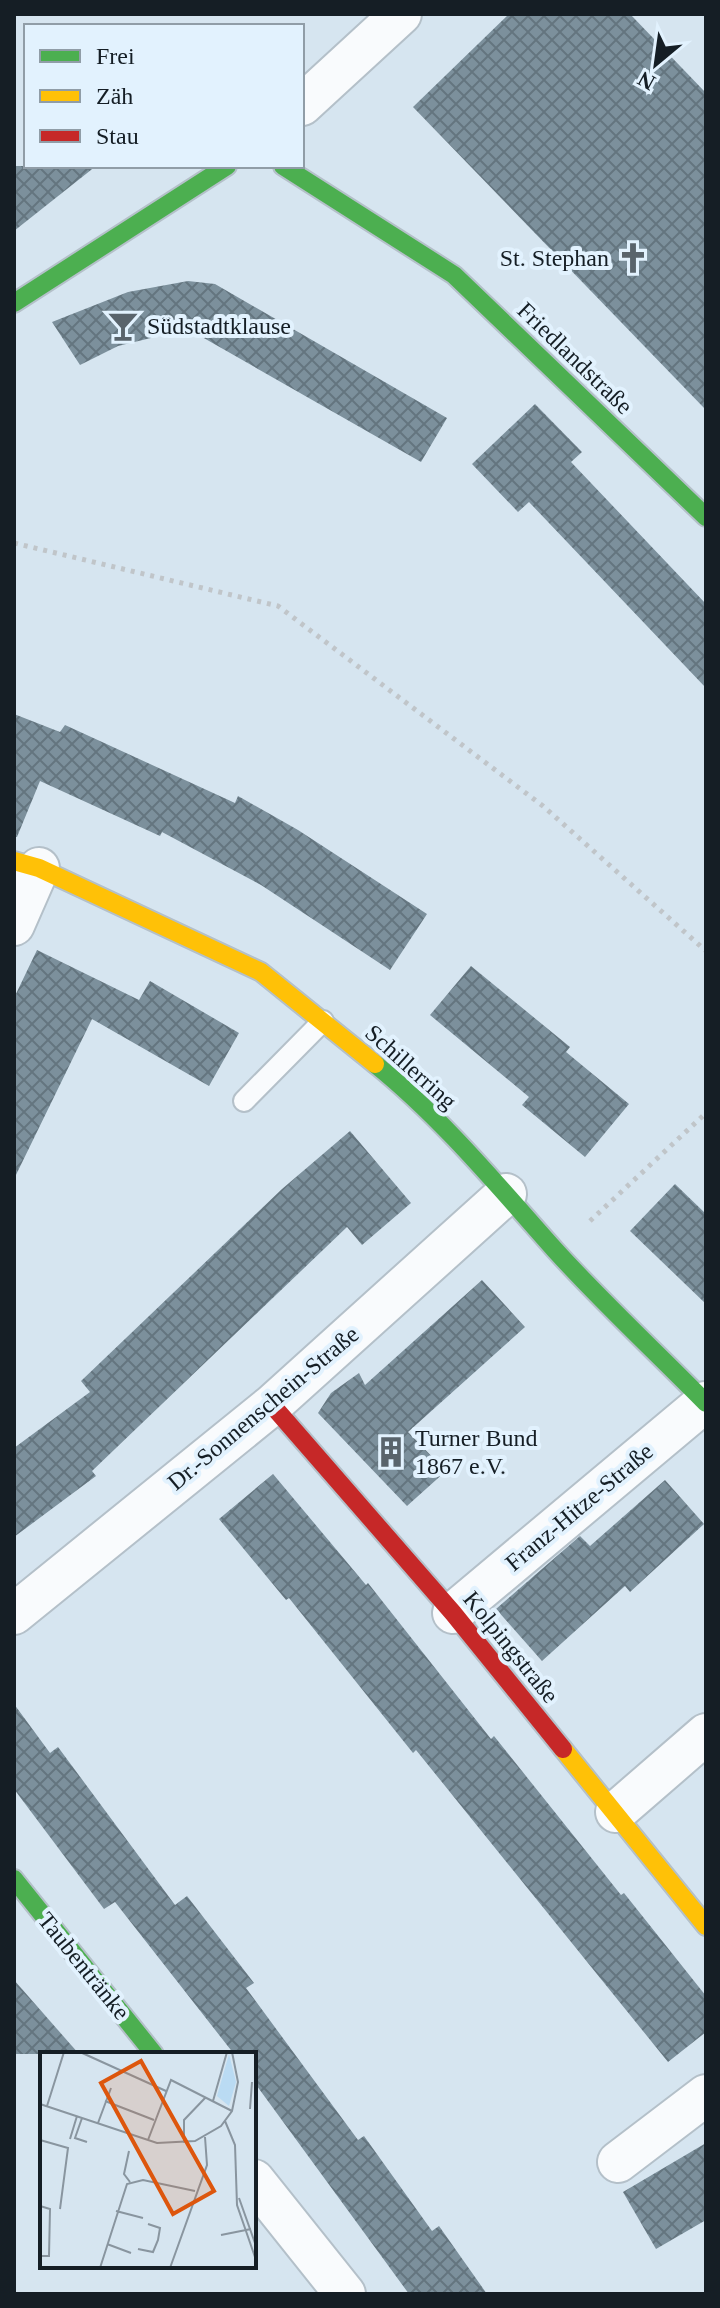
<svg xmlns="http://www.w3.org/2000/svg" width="720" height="2308" font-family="'Times New Roman',serif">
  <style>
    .building { fill: url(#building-cross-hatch) }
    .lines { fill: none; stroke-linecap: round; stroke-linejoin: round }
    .lane-casing { stroke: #b4c0c9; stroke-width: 24 }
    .street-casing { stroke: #b4c0c9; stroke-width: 44 }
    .fast-casing { stroke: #b4c0c9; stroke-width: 22 }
    .slow-casing { stroke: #b4c0c9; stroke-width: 22 }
    .jam-casing { stroke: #b4c0c9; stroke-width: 22 }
    .path { stroke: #c0c5c9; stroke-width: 5; stroke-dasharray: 4 6; stroke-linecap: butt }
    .lane { stroke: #f9fbfd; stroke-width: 20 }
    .street { stroke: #f9fbfd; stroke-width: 40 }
    .fast { stroke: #4caf50; stroke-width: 18 }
    .slow { stroke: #ffc107; stroke-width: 18 }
    .jam { stroke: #c62828; stroke-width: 18 }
    .labels { text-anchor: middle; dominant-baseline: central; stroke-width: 8; stroke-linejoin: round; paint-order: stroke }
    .poi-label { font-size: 24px; fill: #151e25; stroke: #e2f2fe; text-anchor: start }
    .street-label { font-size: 24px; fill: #151e25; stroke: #e2f2fe }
    .inset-road { fill: none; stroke: #89959f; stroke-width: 2 }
    .view { fill: #dd560d; fill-opacity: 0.15; stroke: #dd560d; stroke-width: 4 }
    .inset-edge { fill: none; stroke: #151e25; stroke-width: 4 }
  </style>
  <defs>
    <pattern id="building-cross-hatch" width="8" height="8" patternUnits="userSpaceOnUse" patternTransform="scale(2)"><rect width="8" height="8" fill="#7c909c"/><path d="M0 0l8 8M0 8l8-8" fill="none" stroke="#64757f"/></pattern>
  </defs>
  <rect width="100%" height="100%" fill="#d6e5f0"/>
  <g class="building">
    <polygon points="509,14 630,14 706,93 706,410 413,107"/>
    <polygon points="14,166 96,166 14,231"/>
    <polygon points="188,281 215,284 447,418 421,462 188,329 118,346 80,365 52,322 128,292"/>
    <polygon points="535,404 582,452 571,462 706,604 706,688 529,502 518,512 472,464"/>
    <polygon points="14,714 60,732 65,725 235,803 238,796 298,830 427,914 390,970 261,885 162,832 160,836 40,781 17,837 14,837"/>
    <polygon points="37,950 139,1000 150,981 239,1033 209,1086 92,1019 14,1179 14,998"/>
    <polygon points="471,966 570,1047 566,1052 629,1104 585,1157 522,1105 529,1097 430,1015"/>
    <polygon points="350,1131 411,1203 362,1245 347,1227 92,1471 96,1476 14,1537 14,1448 90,1392 81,1381 282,1189"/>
    <polygon points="675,1184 706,1214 706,1304 630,1231"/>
    <polygon points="482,1280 525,1327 408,1432 446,1471 407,1506 318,1413 331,1393 359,1373 365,1385"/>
    <polygon points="273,1474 366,1585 368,1583 491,1739 494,1736 621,1895 624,1893 706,1996 706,2032 668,2062 416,1750 413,1753 289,1598 286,1600 219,1519"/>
    <polygon points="665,1480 704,1524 630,1592 625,1586 542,1661 496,1609 580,1536 590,1546"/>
    <polygon points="14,1704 50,1753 58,1747 175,1905 187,1896 254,1983 246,1988 358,2140 364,2136 432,2231 439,2226 487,2294 409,2294 254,2082 254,2054 234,2054 115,1902 104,1909 14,1789"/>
    <polygon points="14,1980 79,2054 14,2054"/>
    <polygon points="706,2143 706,2220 656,2249 623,2192"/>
  </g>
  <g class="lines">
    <defs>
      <polyline id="lane" points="244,1101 323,1021"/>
      <g id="street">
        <polyline points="302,105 401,14"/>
        <polyline points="14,925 39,868"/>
        <polyline points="453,1613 705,1402"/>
        <polyline points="14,1614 272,1405 506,1194"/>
        <polyline points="616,1812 706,1734"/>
        <polyline points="618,2162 706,2095"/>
        <polyline points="254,2180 345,2294"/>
      </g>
      <g id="fast">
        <polyline points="283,166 454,275 706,517"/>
        <polyline points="14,303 227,166"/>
        <path d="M375,1064C442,1118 498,1186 555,1250C603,1303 656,1352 706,1403"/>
        <polyline points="14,1879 154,2054"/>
      </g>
      <g id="slow">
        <polyline points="14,861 39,868 261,972 375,1064"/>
        <polyline points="563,1749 706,1926"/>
      </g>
      <polyline id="jam" points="272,1405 453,1613 563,1749"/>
    </defs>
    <use href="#lane" class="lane-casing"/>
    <use href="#street" class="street-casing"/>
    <use href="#fast" class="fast-casing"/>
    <use href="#slow" class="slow-casing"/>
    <use href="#jam" class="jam-casing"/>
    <g class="path">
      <polyline points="14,543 278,606 543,806 706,951"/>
      <polyline points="590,1221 706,1113"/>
    </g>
    <use href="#lane" class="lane"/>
    <use href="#street" class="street"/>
    <use href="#fast" class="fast"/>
    <use href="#slow" class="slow"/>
    <use href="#jam" class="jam"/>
  </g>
  <defs>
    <symbol id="church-bare" viewBox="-9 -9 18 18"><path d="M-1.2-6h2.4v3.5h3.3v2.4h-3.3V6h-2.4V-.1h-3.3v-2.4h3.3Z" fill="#59646c" stroke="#e2f2fe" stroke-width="2.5" paint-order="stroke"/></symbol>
    <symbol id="bar-bare" viewBox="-9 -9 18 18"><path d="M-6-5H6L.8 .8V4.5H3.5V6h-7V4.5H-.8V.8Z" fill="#59646c" stroke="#e2f2fe" stroke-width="2.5" paint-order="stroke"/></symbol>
    <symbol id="building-bare" viewBox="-9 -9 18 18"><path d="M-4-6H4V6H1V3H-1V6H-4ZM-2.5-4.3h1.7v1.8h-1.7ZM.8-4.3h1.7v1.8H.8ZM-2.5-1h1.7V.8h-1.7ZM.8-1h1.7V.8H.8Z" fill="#59646c" stroke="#e2f2fe" stroke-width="2.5" paint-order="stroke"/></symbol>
  </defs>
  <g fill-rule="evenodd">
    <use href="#church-bare" x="611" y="236" width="44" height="44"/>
    <use href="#bar-bare" x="101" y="304" width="44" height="44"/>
    <use href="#building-bare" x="369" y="1430" width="44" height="44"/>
  </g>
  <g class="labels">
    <g class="poi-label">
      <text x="609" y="258" text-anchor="end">St. Stephan</text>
      <text x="147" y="326">Südstadtklause</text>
      <text x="415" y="1438">Turner Bund<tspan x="415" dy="28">1867 e.V.</tspan></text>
    </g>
    <g class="street-label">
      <text transform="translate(575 358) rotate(44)">Friedlandstraße</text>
      <text transform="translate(411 1067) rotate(42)">Schillerring</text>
      <text transform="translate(263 1408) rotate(-40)">Dr.-Sonnenschein-Straße</text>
      <text transform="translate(579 1507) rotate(-40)">Franz-Hitze-Straße</text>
      <text transform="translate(511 1647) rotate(51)">Kolpingstraße</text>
      <text transform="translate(84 1966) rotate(51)">Taubentränke</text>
    </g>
  </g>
  <g transform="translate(40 2052)">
    <rect width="216" height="216" fill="#d6e5f0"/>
    <path d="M189,2L196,30L189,54L177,44Z" fill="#badbf3"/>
    <path class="inset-road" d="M40,0L126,39M65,49L114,68M173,49L187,0M0,52L117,91L155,89L181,74L192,59L198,30L192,0M7,54L24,0M210,57L212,30M42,66L35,86L47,90M185,69L195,93L197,153L216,208M58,71L71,36M30,87L37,64M0,88L28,96L20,157M108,88L131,28L192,59M144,91V68L166,45M89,99L84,122L90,130M199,146L216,194M0,154L10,157L9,204H0M76,159L103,166M181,183L211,177M67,192L91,201M98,197L113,200L118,188L120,176L108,172M60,216L87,132L103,128L155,139M130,216L167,113L165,85"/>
    <path class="view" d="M101,9L174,139L133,162L61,31Z"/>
    <rect width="216" height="216" class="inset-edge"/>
  </g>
  <rect width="720" height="2308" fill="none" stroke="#151e25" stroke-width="32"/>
  <rect x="24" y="24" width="280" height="144" fill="#e2f2fe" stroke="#909da7" stroke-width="2"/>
  <rect x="40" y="50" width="40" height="12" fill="#4caf50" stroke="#909da7" stroke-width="2"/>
  <text x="96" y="64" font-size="24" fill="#151e25">Frei</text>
  <rect x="40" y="90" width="40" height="12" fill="#ffc107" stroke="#909da7" stroke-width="2"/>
  <text x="96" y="104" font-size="24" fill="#151e25">Zäh</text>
  <rect x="40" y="130" width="40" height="12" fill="#c62828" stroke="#909da7" stroke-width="2"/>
  <text x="96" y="144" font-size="24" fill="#151e25">Stau</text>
  <g transform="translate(656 64) rotate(209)" stroke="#e2f2fe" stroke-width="6" paint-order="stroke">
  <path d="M0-6L14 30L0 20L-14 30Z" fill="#151e25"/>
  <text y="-12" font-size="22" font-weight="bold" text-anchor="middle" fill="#151e25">N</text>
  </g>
</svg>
